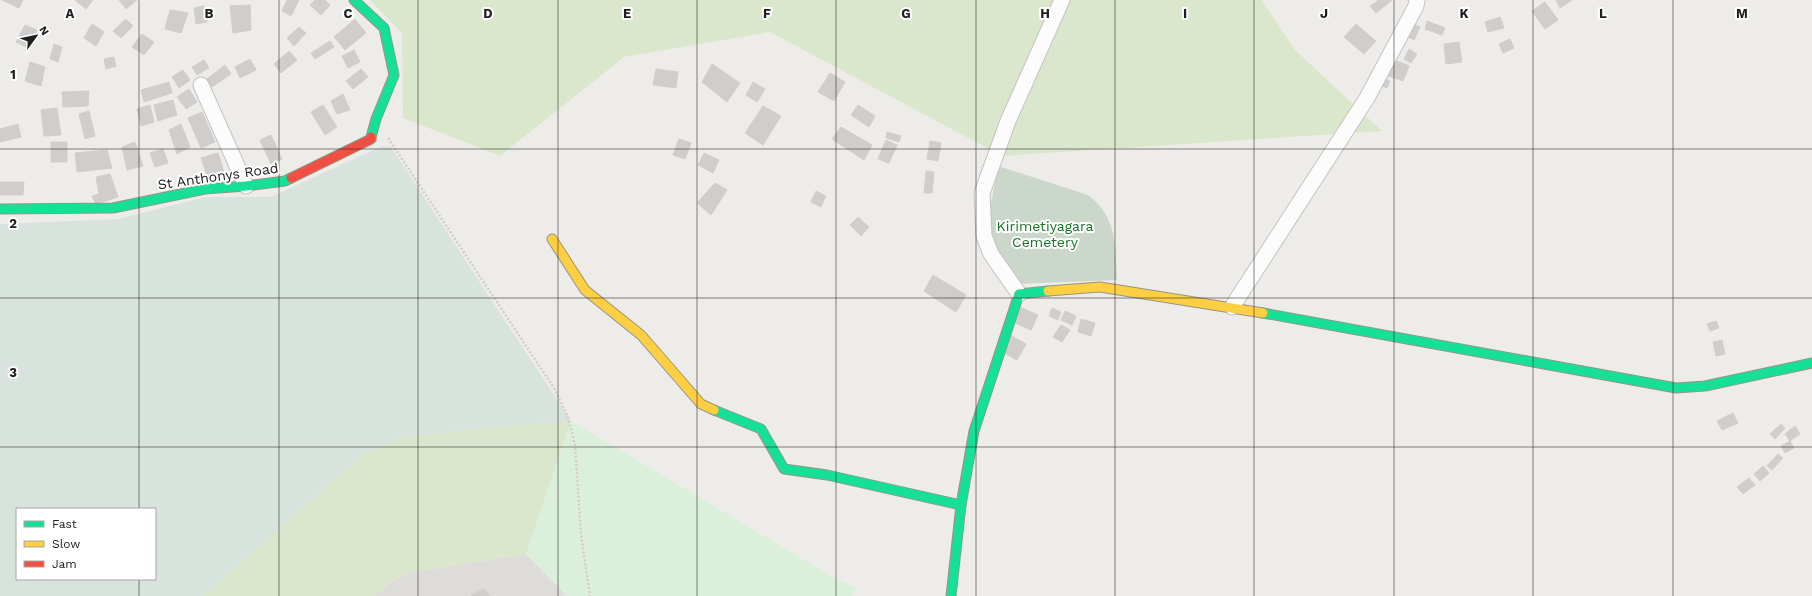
<svg xmlns="http://www.w3.org/2000/svg" width="1812" height="596" font-family="'Work Sans',sans-serif">
  <style>
    .residential { fill: #dddcda }
    .grass { fill: #dae7cc }
    .wetland { fill: #d9e3dd; fill-rule: evenodd }
    .cemetery { fill: #cad7ca }
    .park { fill: #dbf0db }
    .building { fill: #d0cecc; stroke: #d1cecb }
    .lines { fill: none; stroke-linecap: round; stroke-linejoin: round }
    .street-casing { stroke: #c4c3c1; stroke-width: 17 }
    .fast-casing { stroke: #949683; stroke-width: 11 }
    .slow-casing { stroke: #949683; stroke-width: 11 }
    .jam-casing { stroke: #949683; stroke-width: 11 }
    .path { stroke: #d6cbc9; stroke-width: 2.5; stroke-dasharray: 2 2; stroke-linecap: butt }
    .street { stroke: #fcfcfc; stroke-width: 15 }
    .fast { stroke: #16e098; stroke-width: 9 }
    .slow { stroke: #ffcf43; stroke-width: 9 }
    .jam { stroke: #f24e42; stroke-width: 9 }
    .grid { fill: none; stroke: #202020; stroke-width: 1; stroke-opacity: 0.55 }
    .labels { text-anchor: middle; dominant-baseline: central; stroke-width: 4; stroke-linejoin: round; paint-order: stroke }
    .street-label { font-size: 14px; fill: #202020; stroke: #fff }
    .park-label { font-size: 14px; fill: #197326; stroke: #fff }
    .grid-label { font-size: 13px; text-anchor: middle; font-weight: bold; fill: #202020; stroke: #fff; stroke-width: 4; stroke-linejoin: round; paint-order: stroke }
  </style>
  <rect width="100%" height="100%" fill="#eeece9"/>
  <polygon class="residential" points="526,554 567,596 375,596 389,583 408,573"/>
  <g class="grass">
    <polygon points="370,0 1262,0 1295,50 1382,131 1002,156 770,32 624,57 500,156 403,118 402,33"/>
    <polygon points="571,421 526,554 408,573 389,583 375,596 203,596 365,452 404,436"/>
  </g>
  <path class="wetland" d="M382,146L391,147L571,421L404,436L365,452L203,596H0V224L118,219L206,197H271ZM17,509H155V579H17Z"/>
  <path class="cemetery" d="M998,166L1088,195C1118,218 1115,246 1117,280L1014,284L996,251L987,225Z"/>
  <polygon class="park" points="571,421 833,577 857,588 852,596 567,596 526,554"/>
  <g class="building">
    <polygon points="2,0 23,0 19,8"/>
    <polygon points="75,0 93,0 86,9"/>
    <polygon points="119,0 137,0 126,9"/>
    <polygon points="287,0 299,0 291,16 282,11"/>
    <polygon points="315,0 325,0 330,5 321,15 310,5"/>
    <polygon points="1379,0 1392,0 1376,13 1370,6"/>
    <polygon points="1556,0 1572,0 1560,8"/>
    <polygon points="1545,2 1558,20 1545,29 1532,11"/>
    <polygon points="250,5 251,30 233,33 230,6"/>
    <polygon points="204,6 207,22 196,24 194,8"/>
    <polygon points="170,10 188,13 181,33 165,29"/>
    <polygon points="1500,17 1504,28 1488,32 1485,22"/>
    <polygon points="126,19 133,26 121,38 113,31"/>
    <polygon points="355,19 366,33 345,50 334,37"/>
    <polygon points="1427,21 1445,28 1442,35 1425,29"/>
    <polygon points="92,24 104,32 96,46 84,38"/>
    <polygon points="1356,24 1376,41 1364,54 1344,37"/>
    <polygon points="1413,24 1420,27 1414,40 1408,37"/>
    <polygon points="25,25 37,30 28,48 16,42"/>
    <polygon points="299,27 306,33 294,46 287,38"/>
    <polygon points="142,34 154,42 144,55 132,47"/>
    <polygon points="1510,39 1514,48 1503,53 1499,44"/>
    <polygon points="330,41 334,47 315,59 311,53"/>
    <polygon points="1459,42 1462,62 1446,64 1444,44"/>
    <polygon points="54,44 62,47 58,62 50,59"/>
    <polygon points="1409,49 1417,54 1411,63 1404,59"/>
    <polygon points="354,50 360,62 348,68 342,56"/>
    <polygon points="289,51 297,60 281,73 274,64"/>
    <polygon points="114,57 116,66 106,69 104,59"/>
    <polygon points="250,59 256,70 240,78 235,67"/>
    <polygon points="1392,59 1409,66 1403,81 1386,75"/>
    <polygon points="204,60 209,68 197,75 192,67"/>
    <polygon points="30,62 45,67 41,86 25,81"/>
    <polygon points="712,64 740,83 727,102 702,82"/>
    <polygon points="225,65 231,74 212,87 207,79"/>
    <polygon points="361,69 368,77 353,89 346,81"/>
    <polygon points="656,69 678,72 676,88 653,85"/>
    <polygon points="183,70 190,80 179,88 172,77"/>
    <polygon points="830,73 845,82 834,101 818,92"/>
    <polygon points="1379,77 1390,81 1387,88 1376,83"/>
    <polygon points="169,82 172,93 144,102 141,90"/>
    <polygon points="753,82 765,89 757,102 746,95"/>
    <polygon points="189,89 197,102 186,109 177,97"/>
    <polygon points="89,91 88,106 63,107 62,92"/>
    <polygon points="343,94 350,110 337,114 331,101"/>
    <polygon points="173,100 177,115 158,121 154,105"/>
    <polygon points="150,105 154,122 141,126 137,109"/>
    <polygon points="323,105 337,127 325,135 311,112"/>
    <polygon points="858,105 875,116 869,127 851,115"/>
    <polygon points="763,106 781,116 763,145 745,133"/>
    <polygon points="57,108 61,135 44,136 41,110"/>
    <polygon points="89,111 95,136 85,139 79,114"/>
    <polygon points="202,112 215,142 201,148 188,118"/>
    <polygon points="18,124 21,137 0,142 0,129"/>
    <polygon points="181,124 190,147 177,154 169,130"/>
    <polygon points="841,127 872,145 864,160 832,139"/>
    <polygon points="887,132 901,136 899,142 886,138"/>
    <polygon points="271,135 282,159 271,164 260,140"/>
    <polygon points="679,139 691,143 685,159 673,155"/>
    <polygon points="886,140 897,145 889,163 878,159"/>
    <polygon points="930,141 941,143 938,161 927,159"/>
    <rect x="51" y="142" width="16" height="20"/>
    <polygon points="135,142 143,166 127,170 122,147"/>
    <polygon points="163,149 168,163 155,167 150,153"/>
    <polygon points="107,150 112,168 77,172 75,153"/>
    <polygon points="218,153 225,175 209,180 201,158"/>
    <polygon points="704,153 719,160 713,173 698,165"/>
    <polygon points="926,171 934,172 932,193 924,193"/>
    <polygon points="110,174 118,197 96,204 92,196 99,194 96,177"/>
    <polygon points="0,182 24,182 23,195 0,195"/>
    <polygon points="715,183 727,190 711,215 697,203"/>
    <polygon points="816,191 826,196 821,207 811,202"/>
    <polygon points="858,217 869,227 861,236 850,225"/>
    <polygon points="933,275 966,295 956,312 924,291"/>
    <polygon points="1020,307 1038,315 1031,330 1013,322"/>
    <polygon points="1052,308 1061,312 1058,320 1049,316"/>
    <polygon points="1065,311 1076,316 1072,325 1061,320"/>
    <polygon points="1081,319 1095,323 1091,336 1078,332"/>
    <polygon points="1716,321 1719,328 1710,331 1707,324"/>
    <polygon points="1061,325 1070,330 1062,342 1053,337"/>
    <polygon points="1006,333 1026,344 1017,360 997,349"/>
    <polygon points="1722,340 1725,354 1716,356 1713,342"/>
    <polygon points="1733,413 1738,423 1722,430 1717,421"/>
    <polygon points="1781,424 1785,428 1775,439 1770,434"/>
    <polygon points="1795,426 1800,434 1790,441 1785,434"/>
    <polygon points="1790,441 1794,448 1785,453 1781,446"/>
    <polygon points="1778,454 1783,458 1772,470 1767,466"/>
    <polygon points="1763,466 1769,473 1760,481 1754,474"/>
    <polygon points="1749,478 1755,485 1743,494 1737,487"/>
    <polygon points="484,589 490,596 472,596 471,595"/>
  </g>
  <g class="lines">
    <defs>
      <g id="street">
        <polyline points="201,85 246,186"/>
        <polyline points="1019,294 991,254 984,236 982,193 1008,121 1062,0"/>
        <polyline points="1232,307 1367,98 1416,6 1417,0"/>
      </g>
      <g id="fast">
        <polyline points="354,0 384,28 394,75 376,119 371,137"/>
        <polyline points="0,209 113,208 205,189 246,186 285,181 291,178"/>
        <polyline points="1263,313 1676,388 1705,386 1812,363"/>
        <polyline points="714,410 761,429 784,469 827,475 961,505"/>
        <polyline points="951,596 961,505 974,431 1019,294 1048,291"/>
      </g>
      <g id="slow">
        <polyline points="552,239 585,290 641,335 701,404 714,410"/>
        <polyline points="1048,291 1100,287 1263,313"/>
      </g>
      <polyline id="jam" points="291,178 371,139 371,137"/>
    </defs>
    <use href="#street" class="street-casing"/>
    <use href="#fast" class="fast-casing"/>
    <use href="#slow" class="slow-casing"/>
    <use href="#jam" class="jam-casing"/>
    <polyline class="path" points="388,138 554,388 568,417 575,445 581,535 590,596"/>
    <use href="#street" class="street"/>
    <use href="#fast" class="fast"/>
    <use href="#slow" class="slow"/>
    <use href="#jam" class="jam"/>
  </g>
  <path class="grid" d="M139,0V509M279,0V596M418,0V596M558,0V596M697,0V596M836,0V596M976,0V596M1115,0V596M1254,0V596M1394,0V596M1533,0V596M1673,0V596M0,149H1812M0,298H1812M0,447H1812M139,579V596"/>
  <g class="labels">
    <g class="street-label">
      <text transform="translate(218 176) rotate(-8)">St Anthonys Road</text>
    </g>
    <g class="park-label">
      <text x="1045" y="226">Kirimetiyagara<tspan x="1045" dy="16">Cemetery</tspan></text>
    </g>
  </g>
  <g class="grid-label">
    <text x="70" y="18">A</text>
    <text x="209" y="18">B</text>
    <text x="348" y="18">C</text>
    <text x="488" y="18">D</text>
    <text x="627" y="18">E</text>
    <text x="767" y="18">F</text>
    <text x="906" y="18">G</text>
    <text x="1045" y="18">H</text>
    <text x="1185" y="18">I</text>
    <text x="1324" y="18">J</text>
    <text x="1464" y="18">K</text>
    <text x="1603" y="18">L</text>
    <text x="1742" y="18">M</text>
    <text x="13" y="79">1</text>
    <text x="13" y="228">2</text>
    <text x="13" y="377">3</text>
  </g>
  <rect x="16" y="508" width="140" height="72" fill="#ffffff" stroke="#a6a6a6"/>
  <rect x="24" y="521" width="20" height="6" fill="#16e098" stroke="#a6a6a6"/>
  <text x="52" y="528" font-size="12" fill="#202020">Fast</text>
  <rect x="24" y="541" width="20" height="6" fill="#ffcf43" stroke="#a6a6a6"/>
  <text x="52" y="548" font-size="12" fill="#202020">Slow</text>
  <rect x="24" y="561" width="20" height="6" fill="#f24e42" stroke="#a6a6a6"/>
  <text x="52" y="568" font-size="12" fill="#202020">Jam</text>
  <g transform="translate(36 36) rotate(57)" stroke="#ffffff" stroke-width="3" paint-order="stroke">
  <path d="M0-3L7 15L0 10L-7 15Z" fill="#202020"/>
  <text y="-6" font-size="11" font-weight="bold" text-anchor="middle" fill="#202020">N</text>
  </g>
</svg>
